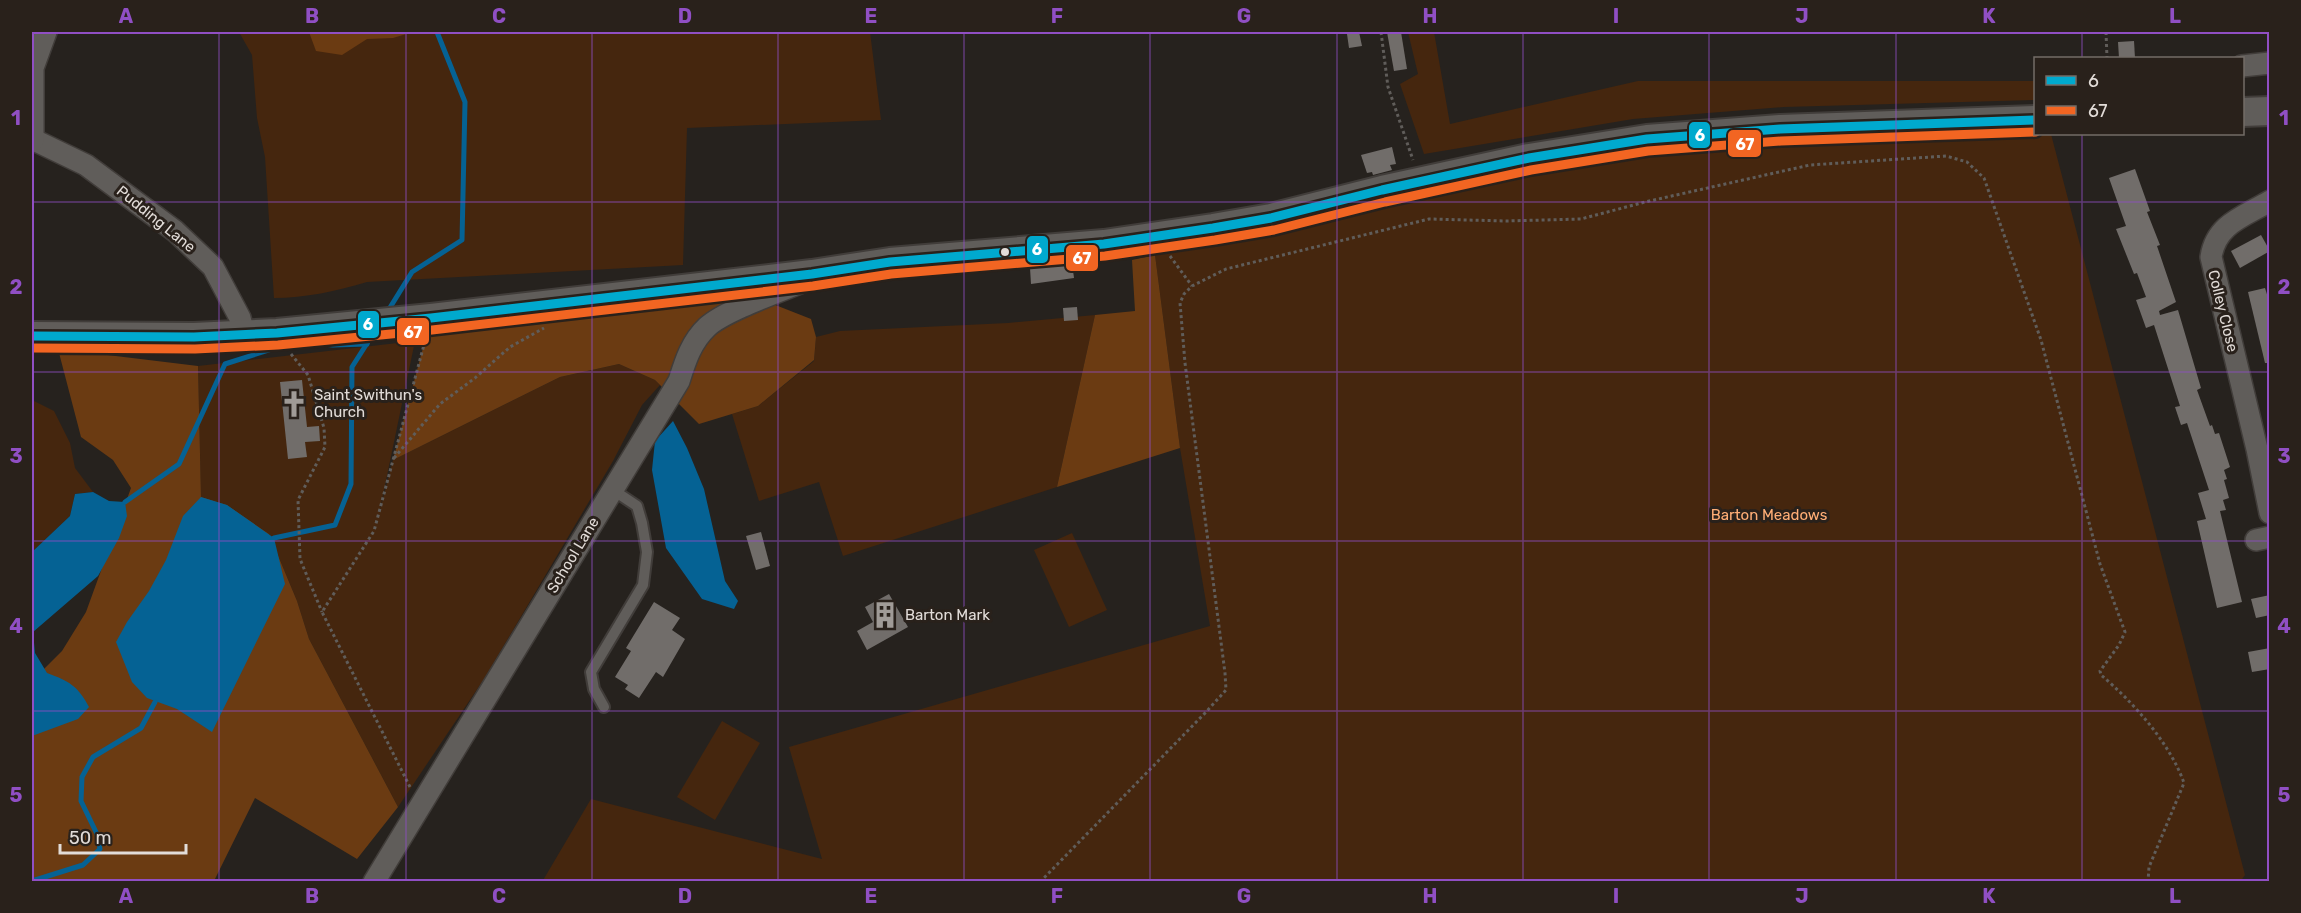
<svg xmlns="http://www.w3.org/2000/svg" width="2301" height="913" font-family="Rubik,sans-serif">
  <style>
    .green { fill: #45260e }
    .forest { fill: #6b3b12 }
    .water { fill: #056294 }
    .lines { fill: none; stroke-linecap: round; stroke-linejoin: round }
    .stream { stroke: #056294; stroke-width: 5 }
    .building { fill: #716d6a }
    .service-casing { stroke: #413d3a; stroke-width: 14 }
    .minor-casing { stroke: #413d3a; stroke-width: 24 }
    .secondary-casing { stroke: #413d3a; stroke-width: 32 }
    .path { stroke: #605d5a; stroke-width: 3; stroke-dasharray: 3 3; stroke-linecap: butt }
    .service { stroke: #605d5a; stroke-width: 10 }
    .minor { stroke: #605d5a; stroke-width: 21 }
    .secondary { stroke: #605d5a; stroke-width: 28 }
    .bus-1-casing { stroke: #29211b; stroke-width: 14 }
    .bus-2-casing { stroke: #29211b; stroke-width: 14 }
    .bus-1 { stroke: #00a9ce; stroke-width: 9 }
    .bus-2 { stroke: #f26522; stroke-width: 9 }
    .grid { fill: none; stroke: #904fc4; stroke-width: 1.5; stroke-opacity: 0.55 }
    .bus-dot { fill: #e2dcd8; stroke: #29211b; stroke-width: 2 }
    .labels { text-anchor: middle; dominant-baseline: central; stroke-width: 6; stroke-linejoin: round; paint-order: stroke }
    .street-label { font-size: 15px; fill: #e2dcd8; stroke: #29211b }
    .poi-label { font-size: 15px; fill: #e2dcd8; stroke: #29211b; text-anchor: start }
    .park-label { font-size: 15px; fill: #ffae76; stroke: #29211b }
    .line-badge { stroke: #29211b; stroke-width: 2 }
    .badge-label { font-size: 16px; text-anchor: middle; font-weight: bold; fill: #fff }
    .neatline { fill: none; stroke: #904fc4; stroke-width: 2 }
    .grid-label { font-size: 20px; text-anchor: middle; font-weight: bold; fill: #904fc4 }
  </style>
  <rect width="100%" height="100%" fill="#26221e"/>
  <g class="green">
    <path d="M239,32H870L881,120L687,128L683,265L367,282C337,291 305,298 274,298L265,157L257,118L252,55Z"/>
    <polygon points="1408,32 1434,32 1450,124 1638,81 2035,81 2035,100 1784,107 1633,119 1424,154 1400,84 1418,74"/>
    <polygon points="2035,124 2036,134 2051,134 2245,875 2240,882 542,882 591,799 822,859 789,747 1210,626 1180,448 1155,255 1535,170 1654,156"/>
    <polygon points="1095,315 1057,487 843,556 819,482 759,501 732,414 758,406 814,361 816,337 840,331 1008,323"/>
    <polygon points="415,341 379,514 393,460 560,377 619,364 655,380 660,385 642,405 613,461 484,679 398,807 309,639 297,601 269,534 227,505 201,497 198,366"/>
    <polygon points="32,400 54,411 70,443 75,468 93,492 75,494 70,516 32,552"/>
    <polygon points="1072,533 1107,610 1069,627 1034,550"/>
    <polygon points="722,721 760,743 715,820 677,797"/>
  </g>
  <g class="forest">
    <polygon points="309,32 413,32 393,38 367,39 342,55 316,51"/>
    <polygon points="1155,255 1180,448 1057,487 1095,315 1135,311 1132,260"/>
    <polygon points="725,285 811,319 816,337 814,360 758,406 699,424 655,380 619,364 560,377 393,460 431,318"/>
    <polygon points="58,349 198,366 201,497 227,505 269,534 297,601 309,639 398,807 357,859 255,798 214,881 32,882 32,681 62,651 86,612 131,488 113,460 81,437"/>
  </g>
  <g class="water">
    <polygon points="673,421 687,448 704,489 725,581 738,601 734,609 702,599 666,548 652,470 655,441"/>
    <path d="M93,492L109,501L125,502L127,516L119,538L98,576L33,632L35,653L47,673C69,681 78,686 89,707L78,719L32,736V552L70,516L75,494Z"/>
    <polygon points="201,497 227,505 274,538 285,584 212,732 177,709 147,698 132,682 116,642 127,622 149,591 166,560 183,516"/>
  </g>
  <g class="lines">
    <g class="stream">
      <polyline points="386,314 412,272 462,240 465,102 437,32"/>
      <polyline points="313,343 333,345 367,344"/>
      <polyline points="125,502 179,464 225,364 281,346"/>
      <polyline points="274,538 335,525 351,484 352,367 373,334"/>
      <polyline points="32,881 83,865 100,849 97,834 81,801 82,777 93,757 141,728 155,702"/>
    </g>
  </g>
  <g class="building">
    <polygon points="1359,32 1362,46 1349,48 1347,34"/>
    <polygon points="1387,32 1401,32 1407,69 1394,71"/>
    <polygon points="2134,41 2135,58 2119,58 2118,42"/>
    <polygon points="1392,147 1396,164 1390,165 1392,170 1373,175 1372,172 1367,173 1361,155"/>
    <polygon points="2135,169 2150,211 2147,212 2160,245 2157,246 2176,302 2159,311 2160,315 2178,310 2201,388 2197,390 2210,426 2212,425 2215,434 2219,433 2230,467 2224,470 2227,479 2224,480 2229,498 2223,500 2226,510 2220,511 2242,602 2217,608 2197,521 2206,519 2198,493 2209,490 2187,423 2181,425 2175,407 2180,406 2154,325 2146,328 2136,300 2146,297 2137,273 2134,274 2116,229 2126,226 2109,178"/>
    <polygon points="2261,235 2270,251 2240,268 2231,251"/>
    <polygon points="1072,263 1074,278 1031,284 1030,268"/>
    <polygon points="2265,288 2270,304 2270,363 2265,363 2248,292"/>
    <polygon points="1077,307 1078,320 1064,321 1063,308"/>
    <polygon points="302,380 307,427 319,426 320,441 305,442 307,457 288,459 280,382"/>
    <polygon points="761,532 770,566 756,570 746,536"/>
    <polygon points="889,594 908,627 867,650 857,631 873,622 865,607"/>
    <polygon points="2270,595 2270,615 2256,618 2251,599"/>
    <polygon points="654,602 680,618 672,630 685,639 663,677 656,672 639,698 625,689 628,685 615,677 631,651 626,648"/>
    <polygon points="2270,648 2270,669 2252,672 2248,652"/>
  </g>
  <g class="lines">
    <defs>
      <polyline id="service" points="604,707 594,689 591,672 643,585 647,552 642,523 637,506 613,490"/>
      <g id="minor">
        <polyline points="2242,66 2270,63"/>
        <polyline points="32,139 86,165 175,231 213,267 240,318 244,334"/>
        <polyline points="33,140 33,68 46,32"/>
        <path d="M2270,201C2243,217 2216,224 2211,257L2257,449L2270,513"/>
        <polyline points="2256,540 2270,537"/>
        <path d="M374,882L679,381C685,362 691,342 707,327C724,311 781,291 805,281"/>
      </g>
      <g id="secondary">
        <polyline points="2242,112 2270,111"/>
        <polyline points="32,336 194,337 277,333 431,318 812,274 890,262 1104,244 1213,228 1271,218 1382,190 1529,158 1647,139 1780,129 2036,120"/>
      </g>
    </defs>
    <use href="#service" class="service-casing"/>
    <use href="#minor" class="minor-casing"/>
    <use href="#secondary" class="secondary-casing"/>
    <g class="path">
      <polyline points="1381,32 1388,87 1413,160"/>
      <polyline points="2106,32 2107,58"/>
      <polyline points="1170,256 1192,286"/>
      <polyline points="291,354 308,375 324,428 325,447 298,500 300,559 322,612"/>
      <polyline points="394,458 440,404 475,378 510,347 544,328"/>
      <polyline points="410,787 322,612 374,531 425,341"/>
      <path d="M1040,882L1206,712L1226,690L1225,673L1185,363L1180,303L1184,294L1192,286L1226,269L1429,219L1506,221L1581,219L1645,202L1810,165L1946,156L1967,162L1984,178L2041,340L2100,564L2125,632L2119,645L2100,671L2101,675C2133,702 2170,743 2184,783L2149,867L2148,882"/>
      <polyline points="2268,882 2270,881"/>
    </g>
    <use href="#service" class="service"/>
    <use href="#minor" class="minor"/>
    <use href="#secondary" class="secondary"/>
    <defs>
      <polyline id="bus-1" points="32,336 194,337 277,333 431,318 812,274 890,262 1104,244 1213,228 1271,218 1382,190 1529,158 1647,139 1780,129 2036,120"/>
      <polyline id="bus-2" points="32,348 195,349 278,345 432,330 813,286 891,274 1105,256 1215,240 1274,230 1385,202 1531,170 1648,151 1781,141 2036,132"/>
    </defs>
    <use href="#bus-1" class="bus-1-casing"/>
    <use href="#bus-2" class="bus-2-casing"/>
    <use href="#bus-1" class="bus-1"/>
    <use href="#bus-2" class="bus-2"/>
  </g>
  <path class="grid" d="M219,32V882M406,32V882M592,32V882M778,32V882M964,32V882M1150,32V882M1337,32V882M1523,32V882M1709,32V882M1896,32V882M2082,32V58M2082,134V882M32,202H2270M32,372H2270M32,541H2270M32,711H2270"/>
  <defs>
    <symbol id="church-bare" viewBox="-9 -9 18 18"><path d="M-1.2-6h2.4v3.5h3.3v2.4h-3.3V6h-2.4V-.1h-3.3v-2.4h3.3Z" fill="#a09b97" stroke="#29211b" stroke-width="2.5" paint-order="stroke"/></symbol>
    <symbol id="building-bare" viewBox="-9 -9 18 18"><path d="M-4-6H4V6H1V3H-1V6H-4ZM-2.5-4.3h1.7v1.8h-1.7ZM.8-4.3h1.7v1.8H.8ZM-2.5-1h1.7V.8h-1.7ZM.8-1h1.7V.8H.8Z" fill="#a09b97" stroke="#29211b" stroke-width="2.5" paint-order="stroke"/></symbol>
  </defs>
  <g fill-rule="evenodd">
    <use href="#church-bare" x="275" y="385" width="38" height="38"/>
    <use href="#building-bare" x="866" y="596" width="38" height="38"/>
  </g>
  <circle class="bus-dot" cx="1005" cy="252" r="5"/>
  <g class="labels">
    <g class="street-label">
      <text transform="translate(156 219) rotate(39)">Pudding Lane</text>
      <text transform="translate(2223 311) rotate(76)">Colley Close</text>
      <text transform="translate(573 555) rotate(-59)">School Lane</text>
    </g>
    <g class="poi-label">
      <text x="314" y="395">Saint Swithun's<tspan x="314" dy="17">Church</tspan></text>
      <text x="905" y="615">Barton Mark</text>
    </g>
    <g class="park-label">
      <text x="1769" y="515">Barton Meadows</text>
    </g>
  </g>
  <g class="line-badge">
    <rect x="1688" y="121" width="23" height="28" rx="6" fill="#00a9ce"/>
    <rect x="1727" y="129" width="35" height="29" rx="6" fill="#f26522"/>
    <rect x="1026" y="235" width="23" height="29" rx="6" fill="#00a9ce"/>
    <rect x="1065" y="244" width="34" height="28" rx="6" fill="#f26522"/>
    <rect x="357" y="310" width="23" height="29" rx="6" fill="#00a9ce"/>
    <rect x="396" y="317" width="34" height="29" rx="6" fill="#f26522"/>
  </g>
  <g class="badge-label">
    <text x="1700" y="141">6</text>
    <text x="1745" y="150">67</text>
    <text x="1037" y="255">6</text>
    <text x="1082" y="264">67</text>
    <text x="368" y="330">6</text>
    <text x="413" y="338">67</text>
  </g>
  <rect width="2301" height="913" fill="none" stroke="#29211b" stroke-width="66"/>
  <rect x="2034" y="57" width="210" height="78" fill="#29211b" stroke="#736c67" stroke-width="1.5"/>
  <rect x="2046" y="76" width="30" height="9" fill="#00a9ce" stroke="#736c67" stroke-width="1.5"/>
  <text x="2088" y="87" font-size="18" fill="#e2dcd8">6</text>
  <rect x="2046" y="106" width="30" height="9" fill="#f26522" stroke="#736c67" stroke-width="1.5"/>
  <text x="2088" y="117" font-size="18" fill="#e2dcd8">67</text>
  <path d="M60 844v9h126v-9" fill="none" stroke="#e2dcd8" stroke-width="3"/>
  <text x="69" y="844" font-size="18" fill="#e2dcd8" stroke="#29211b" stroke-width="4.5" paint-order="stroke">50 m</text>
  <rect x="33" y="33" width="2235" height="847" class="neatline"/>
  <g class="grid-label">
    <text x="126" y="23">A</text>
    <text x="312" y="23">B</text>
    <text x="499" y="23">C</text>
    <text x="685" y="23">D</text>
    <text x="871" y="23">E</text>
    <text x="1057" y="23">F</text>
    <text x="1244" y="23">G</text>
    <text x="1430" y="23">H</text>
    <text x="1616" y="23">I</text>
    <text x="1802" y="23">J</text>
    <text x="1989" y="23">K</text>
    <text x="2175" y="23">L</text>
    <text x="16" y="125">1</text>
    <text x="2284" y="125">1</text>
    <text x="16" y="294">2</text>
    <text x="2284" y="294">2</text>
    <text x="16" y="463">3</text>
    <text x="2284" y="463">3</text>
    <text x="16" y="633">4</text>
    <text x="2284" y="633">4</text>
    <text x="16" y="802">5</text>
    <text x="2284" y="802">5</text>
    <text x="126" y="903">A</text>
    <text x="312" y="903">B</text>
    <text x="499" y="903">C</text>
    <text x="685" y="903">D</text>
    <text x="871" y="903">E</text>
    <text x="1057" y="903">F</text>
    <text x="1244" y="903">G</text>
    <text x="1430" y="903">H</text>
    <text x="1616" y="903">I</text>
    <text x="1802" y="903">J</text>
    <text x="1989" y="903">K</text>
    <text x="2175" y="903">L</text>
  </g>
</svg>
